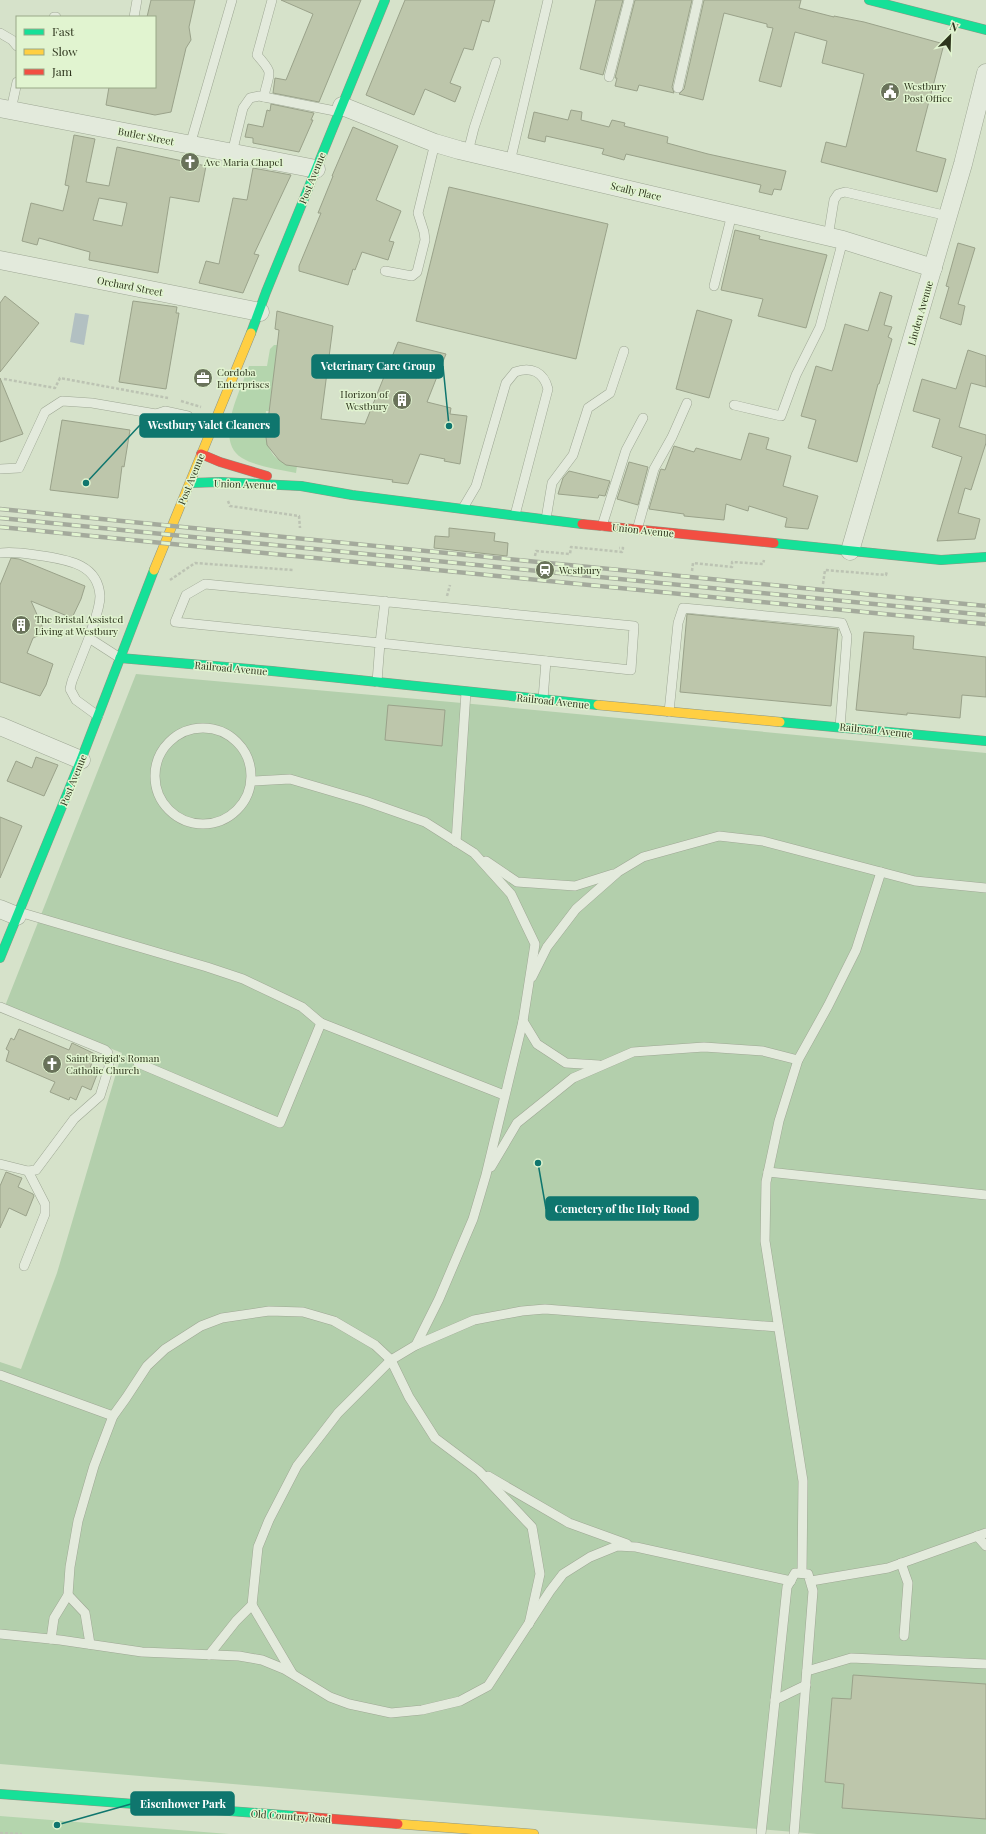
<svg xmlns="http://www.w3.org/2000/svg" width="986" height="1834" font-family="'Playfair Display',serif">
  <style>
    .green { fill: #b4d5ad }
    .cemetery { fill: #b3cfac }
    .water { fill: #b2c0c2 }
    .building { fill: #bdc6ab; stroke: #9aa28a; fill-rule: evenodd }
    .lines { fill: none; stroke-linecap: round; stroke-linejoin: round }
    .lane-casing { stroke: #9ea794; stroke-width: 10 }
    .street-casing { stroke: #9ea794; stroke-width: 19 }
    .fast-casing { stroke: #8e9784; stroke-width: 10 }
    .slow-casing { stroke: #8e9784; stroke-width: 10 }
    .jam-casing { stroke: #8e9784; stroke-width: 10 }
    .path { stroke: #bcc3b3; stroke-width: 2.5; stroke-dasharray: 3 2; stroke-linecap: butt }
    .lane { stroke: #e3eadc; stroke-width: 9 }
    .street { stroke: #e3eadc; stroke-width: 18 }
    .fast { stroke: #16e098; stroke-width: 9 }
    .slow { stroke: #ffcf43; stroke-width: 9 }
    .jam { stroke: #f24e42; stroke-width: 9 }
    .rail-casing { stroke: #a4aa9c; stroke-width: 4.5 }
    .rail { stroke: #e1f4d0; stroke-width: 3; stroke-dasharray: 9; stroke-linecap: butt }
    .labels { text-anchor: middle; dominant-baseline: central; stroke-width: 3; stroke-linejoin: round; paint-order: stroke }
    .poi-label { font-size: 10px; fill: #2e351d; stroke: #e1f4d0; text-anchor: start }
    .street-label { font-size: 10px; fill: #2e351d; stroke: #e1f4d0 }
    .leader { fill: none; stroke: #0f766e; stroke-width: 1.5 }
    .callout-dot { fill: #0f766e; stroke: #e1f4d0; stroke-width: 1.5 }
    .callout { fill: #0f766e; stroke: #0f766e; stroke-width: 1.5 }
    .callout-label { font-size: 11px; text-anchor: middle; font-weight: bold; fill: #fff }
  </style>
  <rect width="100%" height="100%" fill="#d6e2ca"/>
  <g class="green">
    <path d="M274,345H281L273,380L269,411H266L265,420H268C265,446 269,462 297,466L296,473C279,469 257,467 242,458C213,440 241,390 249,366H267L270,349Z"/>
    <polygon points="0,1816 229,1834 0,1834"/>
  </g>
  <polygon class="cemetery" points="136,674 451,702 986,753 986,1834 817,1834 0,1764 0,1362 21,1369 57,1273 122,1053 5,1006"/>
  <polygon class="water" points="75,313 89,315 84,345 70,342"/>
  <g class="building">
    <polygon points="151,0 195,0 189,27 191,40 186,48 171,112 155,115 106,105 109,87 155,87 155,17 147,17"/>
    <polygon points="281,0 361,0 319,102 273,93 275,78 286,80 313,14"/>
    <polygon points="405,0 495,0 489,22 482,20 473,50 464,48 450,83 461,87 455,102 425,89 414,115 366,95"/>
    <polygon points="596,0 623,0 603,75 580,69"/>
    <polygon points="635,0 692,0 672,87 674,93 639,85 637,91 615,86 617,78 615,78"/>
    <polygon points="704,0 801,0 799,8 834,17 834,16 864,22 944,44 916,151 946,159 937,192 821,162 826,142 846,147 864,74 822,63 827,41 795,32 781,87 759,81 773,28 767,27 767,24 724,13 703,100 679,94 684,89"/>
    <polygon points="271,104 314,113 311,120 313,120 299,152 253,143 253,138 245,137 248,124 263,127 267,110 270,111"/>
    <polygon points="571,110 582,112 581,120 609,127 612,120 625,123 624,126 668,137 667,143 708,154 786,171 781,190 774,189 772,195 759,192 761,185 626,154 624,160 602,154 604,149 546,136 545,142 528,138 534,112 568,120"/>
    <polygon points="353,127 398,146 376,200 401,211 389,241 394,242 388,260 362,252 355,270 353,269 348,285 299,271 299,266 321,213 318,213 333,176 332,176"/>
    <path d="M74,135L95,139L86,182L109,186L117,147L206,166L199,202L170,197L158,273L89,260L90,252L39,238L37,245L22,241L31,203L63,211L69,186L65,185ZM99,198L127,203L122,226L93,220Z"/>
    <polygon points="253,168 291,175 254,254 259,255 243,293 199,283 206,261 219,264 233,198 247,200"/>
    <polygon points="449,187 608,224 576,359 416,321"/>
    <polygon points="735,230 760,236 759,239 827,255 806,328 758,316 763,299 721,290"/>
    <polygon points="958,243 975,248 958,304 965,306 961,325 940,318 949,287 946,286"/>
    <polygon points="880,292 892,296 884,325 892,327 888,337 892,339 879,384 878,384 857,462 808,448 816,420 801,416 816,366 832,371 845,324 868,331"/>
    <polygon points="5,296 39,323 0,372 0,303"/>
    <polygon points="133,301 177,307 176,313 179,313 166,389 119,382"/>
    <polygon points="697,310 732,320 709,398 676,389"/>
    <polygon points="277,311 333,326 321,419 365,424 398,342 446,354 427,402 451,408 450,414 467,416 460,464 444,461 445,459 420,454 408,484 392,482 393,480 286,465 279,460 267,445 266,437 278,339 279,330 275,329"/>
    <polygon points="968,350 986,356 986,387 971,383 959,427 986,435 986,443 971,490 965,488 958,513 980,519 975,539 937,541 962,457 932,447 940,419 913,411 922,379 956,389"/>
    <polygon points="0,378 23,434 0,442"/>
    <polygon points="62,420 130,430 124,467 122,466 118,498 50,490"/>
    <polygon points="749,433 769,438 766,449 791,456 783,486 818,496 808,529 785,527 787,518 749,506 748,511 726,504 724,520 684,516 684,514 649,509 660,471 661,469 665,470 674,446 694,452 696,448 741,460"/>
    <polygon points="629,462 648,467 638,505 617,499"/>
    <polygon points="569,471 610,481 605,496 599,495 598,498 558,494 563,478"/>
    <polygon points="449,528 495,533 494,541 508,543 507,556 434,548 435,536 449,537"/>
    <polygon points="11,558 19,559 85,586 81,599 72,618 31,601 43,628 40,635 33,638 27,653 53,664 46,685 40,696 0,682 0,585"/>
    <polygon points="687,614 838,629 831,706 680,692"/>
    <polygon points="864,632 914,636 913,649 986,657 986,697 962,695 960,718 907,713 907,715 856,710"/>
    <polygon points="388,705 445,710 442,746 385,740"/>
    <polygon points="36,757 58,765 44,796 7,781 16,761 32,768"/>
    <polygon points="0,817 22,826 0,878"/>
    <polygon points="19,1029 69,1050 72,1043 95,1054 90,1068 98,1072 91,1090 82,1086 76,1100 70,1097 69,1100 50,1092 55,1082 6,1061 9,1051 6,1049 11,1038 14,1040"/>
    <polygon points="6,1172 22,1178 18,1187 33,1194 34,1196 26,1216 9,1208 0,1228 0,1186"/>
    <polygon points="853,1675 986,1684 986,1819 842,1808 844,1784 825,1782 832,1698 851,1699"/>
  </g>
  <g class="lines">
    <defs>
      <g id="lane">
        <polyline points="54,17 56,17"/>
        <polyline points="134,17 137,0"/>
        <polyline points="0,33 12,40 17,46"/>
        <polyline points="609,77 629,0"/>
        <polyline points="678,88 698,0"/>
        <path d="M264,97C268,72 276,76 257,55L272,0"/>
        <polyline points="11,110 17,82"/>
        <polyline points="190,145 232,0"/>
        <polyline points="468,152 474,128 496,62"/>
        <polyline points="232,153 243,108 250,98 259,96 340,112"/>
        <polyline points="510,162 548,0"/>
        <polyline points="828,237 834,200 838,194 845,192 948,216"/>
        <polyline points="385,271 412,276 417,272 425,240 424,232 418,213 435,143"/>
        <polyline points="714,286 732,214"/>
        <polyline points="734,405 781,416 796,375 820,327 843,240"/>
        <polyline points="156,414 162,422 184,426 190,421 213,425"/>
        <polyline points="0,469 19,468 45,412 62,401 92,403 156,414 165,411 188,416 190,421"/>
        <path d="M463,508L476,486L506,383L515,372C531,366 544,372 548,389L515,515"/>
        <polyline points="546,519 552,483 573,455 588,408 610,393 624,351"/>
        <polyline points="602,526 626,450 643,418"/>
        <polyline points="637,530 654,469 672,437 687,403"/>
        <path d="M0,553C15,551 28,554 43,556C68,560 98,564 100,596C100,610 92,626 89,638L120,658"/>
        <polyline points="89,638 72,681 70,689 76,700 98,716"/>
        <polyline points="377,682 380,643 175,622 186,595 205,584 634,626 631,670 380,643 385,601"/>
        <polyline points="543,699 546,661"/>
        <polyline points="669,712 678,623 683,608 842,623 847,636 840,727"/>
        <circle cx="203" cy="776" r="48"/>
        <polyline points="252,781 290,779 365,801 425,822 474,853 511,894 535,944 523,1021 486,1175 473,1219 439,1299 416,1345"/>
        <polyline points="456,842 466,692"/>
        <polyline points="486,861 517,882 575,886 613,874"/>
        <polyline points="19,912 207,967 243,979 302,1007 321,1023 504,1095"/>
        <polyline points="532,977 547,947 576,909 618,872 643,857 719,836 763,841 915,881 986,888"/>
        <polyline points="0,1007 105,1050 108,1053 109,1067 100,1096 74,1119 36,1170 28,1171 0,1164"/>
        <polyline points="523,1021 537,1044 566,1063 599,1065"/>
        <polyline points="138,1063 280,1123 321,1023"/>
        <polyline points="491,1167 517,1123 573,1078 633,1052 704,1047 763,1051 798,1060"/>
        <polyline points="768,1172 986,1195"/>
        <polyline points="24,1266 45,1214 45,1204 28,1171"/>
        <polyline points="0,1375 113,1416"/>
        <polyline points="488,1476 569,1523 627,1544"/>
        <polyline points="977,1536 986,1546"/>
        <polyline points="901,1563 908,1583 904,1636"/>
        <polyline points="802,1573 803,1481 765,1241 766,1182 779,1121 798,1060 828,1006 856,950 881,872"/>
        <polyline points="811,1581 888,1568 986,1533"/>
        <polyline points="68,1595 85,1613 90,1644"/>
        <polyline points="252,1605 292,1673"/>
        <polyline points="0,1634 60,1640 142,1652 239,1656 262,1660 284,1669 330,1697 349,1704 391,1713 422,1710 460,1701 488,1686 550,1591 563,1574 590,1557 617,1546 636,1547 791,1581"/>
        <polyline points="51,1639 54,1618 68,1595 70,1567 78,1521 94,1466 113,1416 126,1398 147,1366 165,1349 201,1326 222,1318 269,1311 303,1312 334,1321 375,1345 391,1360 409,1397 435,1438 479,1471 532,1527 540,1574 529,1624"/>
        <polyline points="209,1655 236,1621 252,1605 258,1547 269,1520 297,1466 338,1413 391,1360 416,1345 474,1320 522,1311 545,1309 778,1327"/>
        <polyline points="807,1671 851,1658 986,1664"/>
        <polyline points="775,1700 806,1685"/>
        <polyline points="761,1834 787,1587 795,1573 808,1574 813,1591 794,1834"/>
      </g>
      <g id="street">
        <polyline points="342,106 435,143 459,150 843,240 933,268"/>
        <polyline points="0,108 316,169"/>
        <polyline points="0,260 260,312"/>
        <polyline points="850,551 963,164 986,73"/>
        <polyline points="0,726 81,760"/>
        <polyline points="0,909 17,916"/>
      </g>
      <g id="fast">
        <polyline points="869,0 986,30"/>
        <polyline points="251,333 266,292 385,0"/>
        <polyline points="190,483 220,482 301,486 352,495 582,524"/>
        <polyline points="774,543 941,560 986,557"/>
        <polyline points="120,658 272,671 598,705"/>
        <polyline points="780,722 986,741"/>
        <polyline points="0,958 81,760 154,570"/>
        <polyline points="0,1794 296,1816"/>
      </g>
      <g id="slow">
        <polyline points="154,570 251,333"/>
        <polyline points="598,705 780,722"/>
        <polyline points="398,1824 534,1834"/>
      </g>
      <g id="jam">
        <polyline points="201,454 220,462 267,476"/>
        <polyline points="582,524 774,543"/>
        <polyline points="296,1816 398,1824"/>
      </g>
    </defs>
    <use href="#lane" class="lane-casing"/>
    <use href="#street" class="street-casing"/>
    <use href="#fast" class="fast-casing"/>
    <use href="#slow" class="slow-casing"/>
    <use href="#jam" class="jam-casing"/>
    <g class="path">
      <polyline points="4,379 55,388 60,378 168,398"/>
      <polyline points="181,401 201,407"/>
      <polyline points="228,501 230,506 299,516 300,528"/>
      <polyline points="535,556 536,551 570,554 571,547 622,552 623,548 619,548"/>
      <polyline points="692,571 693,563 732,567 732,562 763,564 764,560"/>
      <polyline points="170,580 195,563 293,570"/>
      <polyline points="823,584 825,570 886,575 887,571"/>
      <polyline points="447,596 450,585"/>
      <polyline points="0,1833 22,1834"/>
    </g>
    <use href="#lane" class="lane"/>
    <use href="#street" class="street"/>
    <use href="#fast" class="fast"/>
    <use href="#slow" class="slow"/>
    <use href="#jam" class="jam"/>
    <defs>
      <g id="rail">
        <polyline points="0,509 986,606"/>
        <polyline points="0,518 986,615"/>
        <polyline points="0,527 986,624"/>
      </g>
    </defs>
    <use href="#rail" class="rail-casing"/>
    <use href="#rail" class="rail"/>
  </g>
  <defs>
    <symbol id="civic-disc" viewBox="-11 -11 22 22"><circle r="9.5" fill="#69725a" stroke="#e1f4d0"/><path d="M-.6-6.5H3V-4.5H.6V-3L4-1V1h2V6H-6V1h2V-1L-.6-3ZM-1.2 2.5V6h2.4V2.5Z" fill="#fff"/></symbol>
    <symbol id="church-disc" viewBox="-11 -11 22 22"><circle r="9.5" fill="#69725a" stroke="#e1f4d0"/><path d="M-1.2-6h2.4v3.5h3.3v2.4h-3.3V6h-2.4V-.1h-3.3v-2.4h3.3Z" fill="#fff"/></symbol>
    <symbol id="office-disc" viewBox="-11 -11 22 22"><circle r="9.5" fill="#69725a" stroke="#e1f4d0"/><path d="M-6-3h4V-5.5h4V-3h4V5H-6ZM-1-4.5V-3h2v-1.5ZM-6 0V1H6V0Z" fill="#fff"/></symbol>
    <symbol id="building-disc" viewBox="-11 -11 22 22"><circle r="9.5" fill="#69725a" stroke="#e1f4d0"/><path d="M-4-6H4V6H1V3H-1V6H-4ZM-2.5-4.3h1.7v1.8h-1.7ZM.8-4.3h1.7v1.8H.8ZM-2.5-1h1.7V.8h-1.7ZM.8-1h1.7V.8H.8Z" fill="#fff"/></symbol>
    <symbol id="station-disc" viewBox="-11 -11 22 22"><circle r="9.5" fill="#69725a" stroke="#e1f4d0"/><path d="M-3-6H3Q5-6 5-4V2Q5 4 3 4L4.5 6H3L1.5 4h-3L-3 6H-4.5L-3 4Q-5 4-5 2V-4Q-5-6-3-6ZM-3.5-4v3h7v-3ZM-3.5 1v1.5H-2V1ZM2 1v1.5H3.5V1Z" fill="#fff"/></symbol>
  </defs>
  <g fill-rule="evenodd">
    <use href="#civic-disc" x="879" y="81" width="22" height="22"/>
    <use href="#church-disc" x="179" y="151" width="22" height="22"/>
    <use href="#office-disc" x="192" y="367" width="22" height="22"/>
    <use href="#building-disc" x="391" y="389" width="22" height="22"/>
    <use href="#station-disc" x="534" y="559" width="22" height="22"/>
    <use href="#building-disc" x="10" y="614" width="22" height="22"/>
    <use href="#church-disc" x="41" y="1053" width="22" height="22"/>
  </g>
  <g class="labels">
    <g class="poi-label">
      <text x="904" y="86">Westbury<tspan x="904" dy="12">Post Office</tspan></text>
      <text x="204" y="162">Ave Maria Chapel</text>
      <text x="217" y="372">Cordoba<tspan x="217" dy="12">Enterprises</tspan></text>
      <text x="388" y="394" text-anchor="end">Horizon of<tspan x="388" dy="12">Westbury</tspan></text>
      <text x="559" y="570">Westbury</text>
      <text x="35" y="619">The Bristal Assisted<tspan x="35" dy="12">Living at Westbury</tspan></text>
      <text x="66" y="1058">Saint Brigid's Roman<tspan x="66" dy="12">Catholic Church</tspan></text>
    </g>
    <g class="street-label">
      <text transform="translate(146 136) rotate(11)">Butler Street</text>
      <text transform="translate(312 178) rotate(-68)">Post Avenue</text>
      <text transform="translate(636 191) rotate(13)">Scally Place</text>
      <text transform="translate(130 286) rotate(11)">Orchard Street</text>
      <text transform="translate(920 313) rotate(-74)">Linden Avenue</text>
      <text transform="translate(191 479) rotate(-68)">Post Avenue</text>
      <text transform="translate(245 484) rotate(2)">Union Avenue</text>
      <text transform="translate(643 530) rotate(6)">Union Avenue</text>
      <text transform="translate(231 668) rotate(5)">Railroad Avenue</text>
      <text transform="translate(553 701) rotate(6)">Railroad Avenue</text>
      <text transform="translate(876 730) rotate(6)">Railroad Avenue</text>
      <text transform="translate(73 780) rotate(-68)">Post Avenue</text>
      <text transform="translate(291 1816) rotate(4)">Old Country Road</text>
    </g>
  </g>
  <path class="leader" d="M449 426L443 366M86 483L140 425M538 1163L546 1209M57 1825L131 1804"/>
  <g class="callout-dot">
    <circle cx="449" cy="426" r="4"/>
    <circle cx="86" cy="483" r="4"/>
    <circle cx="538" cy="1163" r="4"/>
    <circle cx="57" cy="1825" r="4"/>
  </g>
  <g class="callout">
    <rect x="312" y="355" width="131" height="23" rx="4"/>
    <rect x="140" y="414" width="139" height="23" rx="4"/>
    <rect x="546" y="1197" width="152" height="23" rx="4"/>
    <rect x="131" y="1792" width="103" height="23" rx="4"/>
  </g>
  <g class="callout-label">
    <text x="378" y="370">Veterinary Care Group</text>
    <text x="209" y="429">Westbury Valet Cleaners</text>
    <text x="622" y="1213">Cemetery of the Holy Rood</text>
    <text x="183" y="1808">Eisenhower Park</text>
  </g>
  <rect x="16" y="16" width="140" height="72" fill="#e1f4d0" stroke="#99a888"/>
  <rect x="24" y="29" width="20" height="6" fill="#16e098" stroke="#99a888"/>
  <text x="52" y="36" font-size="12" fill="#2e351d">Fast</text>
  <rect x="24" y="49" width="20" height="6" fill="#ffcf43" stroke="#99a888"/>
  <text x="52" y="56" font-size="12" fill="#2e351d">Slow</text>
  <rect x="24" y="69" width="20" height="6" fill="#f24e42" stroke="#99a888"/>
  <text x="52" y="76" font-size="12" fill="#2e351d">Jam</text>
  <g transform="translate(950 36) rotate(23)" stroke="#e1f4d0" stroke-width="3" paint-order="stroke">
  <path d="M0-3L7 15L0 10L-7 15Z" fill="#2e351d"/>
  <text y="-6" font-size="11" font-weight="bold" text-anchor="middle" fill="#2e351d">N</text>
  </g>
</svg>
